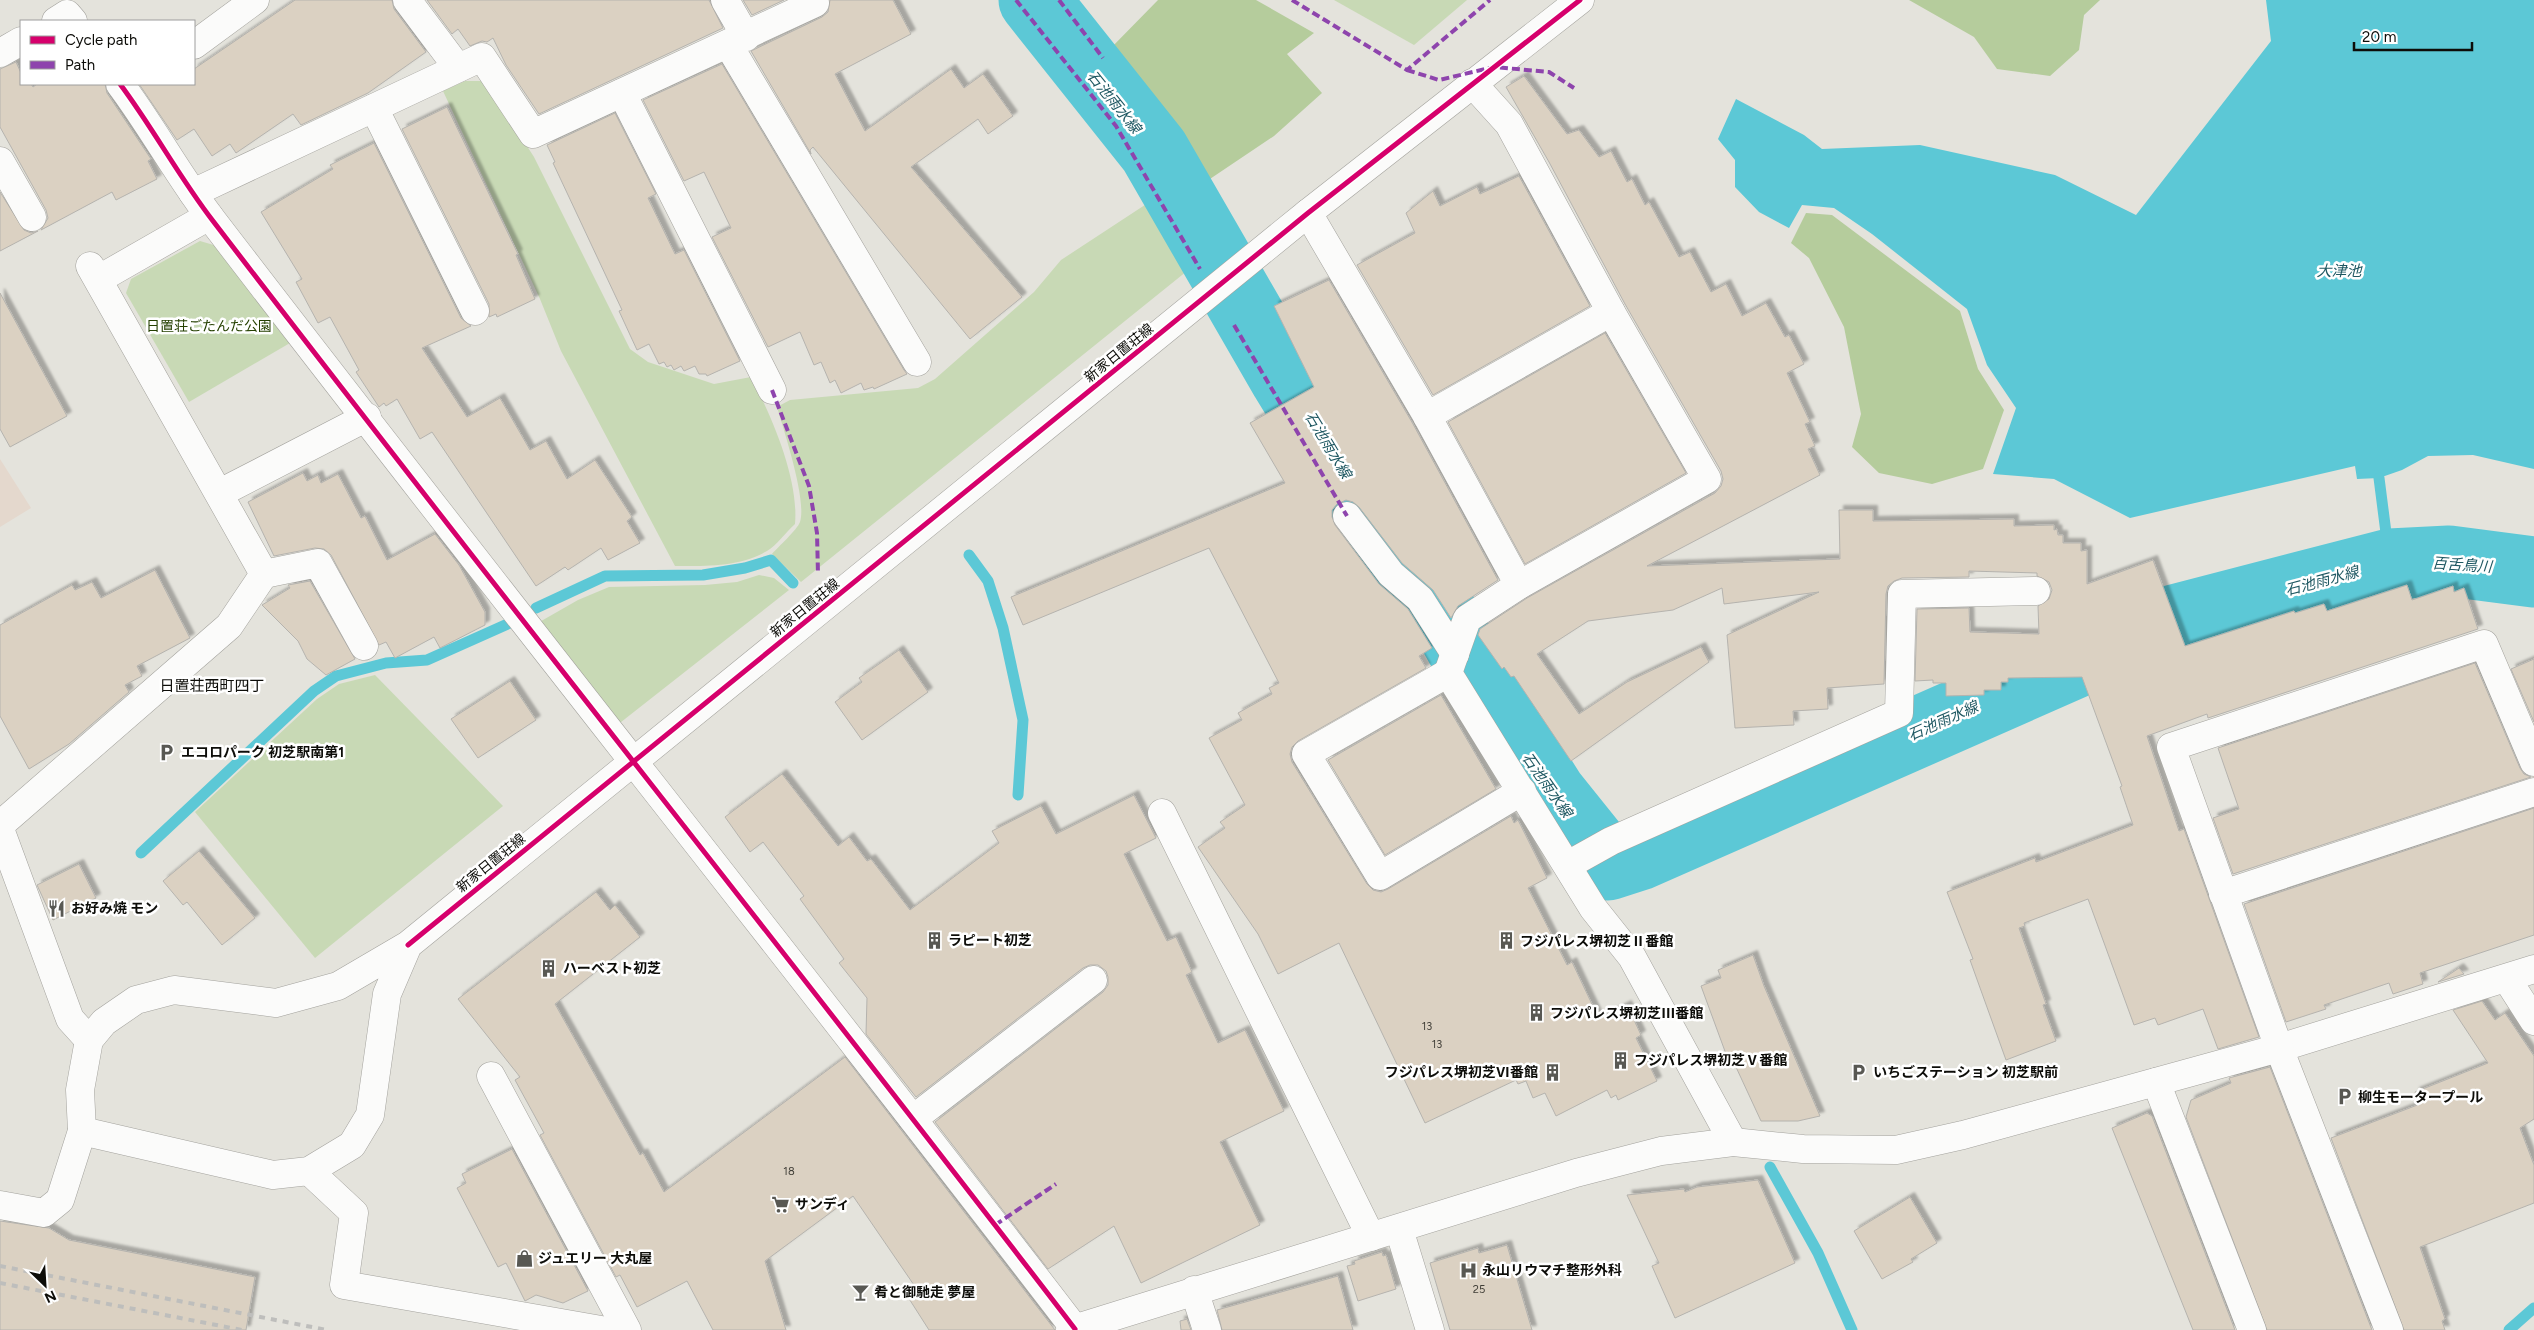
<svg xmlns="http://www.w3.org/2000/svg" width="2534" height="1330" font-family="Figtree,'Noto Sans JP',sans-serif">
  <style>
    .industrial { fill: #e4d8cd }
    .green { fill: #c8d9b5 }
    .forest { fill: #b5cc9c }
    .water { fill: #5cc8d6 }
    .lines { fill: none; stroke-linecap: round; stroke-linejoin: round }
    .stream { stroke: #5cc8d6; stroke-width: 11 }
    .river { stroke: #5cc8d6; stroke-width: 71 }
    .building { fill: #dbd1c2; stroke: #b5b3ae; filter: url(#shadow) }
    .minor-casing { stroke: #a3a29d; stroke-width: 29 }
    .minor { stroke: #fbfbfa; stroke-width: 28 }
    .rail { stroke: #bebebc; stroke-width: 4; stroke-dasharray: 6 6; stroke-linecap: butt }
    .quiet { stroke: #8e44ad; stroke-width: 4; stroke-dasharray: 8 4; stroke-linecap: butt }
    .cycleway-casing { stroke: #fff; stroke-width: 8 }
    .cycleway { stroke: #d6006c; stroke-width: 5 }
    .labels { text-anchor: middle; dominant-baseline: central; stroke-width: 5; stroke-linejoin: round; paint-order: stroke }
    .number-label { font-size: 11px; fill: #403e37 }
    .park-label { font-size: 14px; fill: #254001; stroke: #fff }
    .street-label { font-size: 14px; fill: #0d0d09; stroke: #fff }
    .poi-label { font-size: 14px; font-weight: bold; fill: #0d0d09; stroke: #fff; text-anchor: start }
    .water-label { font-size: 15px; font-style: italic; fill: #1f5862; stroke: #fff }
    .neighbourhood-label { font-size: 15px; fill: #0d0d09; stroke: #fff }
  </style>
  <defs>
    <filter id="shadow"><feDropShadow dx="4.5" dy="-4.5" stdDeviation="1" flood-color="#0004"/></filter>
  </defs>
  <rect width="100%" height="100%" fill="#e4e3dc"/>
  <polygon class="industrial" points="0,459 31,508 0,527"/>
  <g class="green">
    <polygon points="1334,0 1467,0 1414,45"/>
    <path d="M465,81H485L534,157L630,349L648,362L714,384L751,377C772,417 799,479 795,524C786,532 777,545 767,551C739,567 706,566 675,566L561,351L540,299L443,91Z"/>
    <path d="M1154,199L1192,267L801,582L772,554C778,547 797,530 800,522C807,500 784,431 777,407L790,400L918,388L935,379L1034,292L1061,260Z"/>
    <polygon points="200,241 217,246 290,343 189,402 126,293 131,279"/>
    <polygon points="759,575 774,578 789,590 616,726 536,624 578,600 609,587 705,585 737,582"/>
    <polygon points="375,675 503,806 315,958 195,812 317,699 339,684"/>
  </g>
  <g class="forest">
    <polygon points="1158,0 1256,0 1314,33 1287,54 1322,93 1274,136 1198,187 1154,116 1108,51"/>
    <polygon points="1909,0 2100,0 2084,15 2079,50 2050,76 1997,69 1974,37"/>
    <polygon points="1806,213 1832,215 1960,311 1978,369 2004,410 1983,469 1932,484 1879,473 1852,447 1861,414 1844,327 1809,258 1791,243"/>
  </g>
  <polygon class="water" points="2266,0 2534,0 2534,469 2473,455 2428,456 2402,470 2379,478 2357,479 2355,466 2130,518 2054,479 1993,474 2016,408 1987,365 1967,309 1872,234 1834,208 1802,205 1789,228 1759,212 1735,187 1735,160 1718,139 1736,99 1804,135 1822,149 1920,145 2055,175 2136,215 2271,41"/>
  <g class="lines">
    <g class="stream">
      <polyline points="2379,478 2390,564"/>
      <polyline points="969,555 988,581 1003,628 1023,720 1018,795"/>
      <polyline points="536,608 605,576 703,575 745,568 771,560 793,583"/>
      <polyline points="141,853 314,691 336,676 386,663 427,660 512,622"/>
      <polyline points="1770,1167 1818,1253 1852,1330"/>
      <polyline points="2509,1330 2534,1308"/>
    </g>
    <polyline class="river" points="1034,0 1154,151 1285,378 1347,479 1437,604 1487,693 1551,794 1608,865 1639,855 2170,621 2390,564 2449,561 2534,572"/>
  </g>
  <g class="building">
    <polygon points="295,0 392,0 394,9 426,52 368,93 301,125 293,114 236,153 230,144 212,156 194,129 177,140 139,84 194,84 194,69"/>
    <polygon points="427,0 709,0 723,28 539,114 506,65 493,38 487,42 482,41 470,46 458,29 452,34"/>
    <polygon points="743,0 784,0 752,15"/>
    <polygon points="830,0 893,0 911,34 835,74 865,131 951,69 964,88 983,74 1013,116 988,134 978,119 911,167 1022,297 970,339 813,147 810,150 811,154 751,51 822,17 828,12"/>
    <polygon points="16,62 21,73 21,84 31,84 33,87 37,84 105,84 107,93 151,159 148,161 157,179 116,200 112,192 41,230 48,218 46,210 0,127 0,69"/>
    <polygon points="722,64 904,370 907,374 874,389 873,387 864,390 861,383 841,393 835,380 830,383 821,362 814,365 800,332 768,347 712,237 731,228 704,172 684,181 643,100"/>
    <polygon points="1524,76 1567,134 1579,130 1599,157 1611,151 1627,182 1632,179 1645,205 1649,202 1679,257 1690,252 1711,292 1726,284 1742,316 1766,303 1785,337 1789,335 1804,364 1787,373 1810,422 1805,424 1815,446 1808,449 1820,475 1647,566 1840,559 1839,510 1873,510 1873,521 2014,519 2014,526 2054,525 2054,530 2057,529 2058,535 2063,535 2063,543 2081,543 2081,551 2087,550 2087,584 2153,560 2185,646 2294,611 2295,613 2324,604 2327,611 2407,585 2412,600 2453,586 2454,592 2464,588 2478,629 2208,718 2207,714 2147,736 2179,831 2184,829 2259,1037 2218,1049 2203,1009 2158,1025 2155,1018 2134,1025 2088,899 2024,923 2025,926 2019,928 2046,1004 2043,1005 2056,1041 2006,1060 1970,960 1973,959 1947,892 2035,858 2036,862 2133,825 2120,787 2122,786 2082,677 2008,678 2008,682 2001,682 2001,690 1984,690 1984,695 1946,696 1946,683 1933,683 1933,680 1915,681 1917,609 1969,608 1970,632 2039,634 2038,606 2049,599 2052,590 2049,582 2037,576 2037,573 1969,571 1969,577 1902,578 1894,581 1888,586 1886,594 1884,684 1827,688 1828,709 1793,711 1794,725 1735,728 1727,635 1819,592 1724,604 1722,588 1673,610 1588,621 1537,654 1579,714 1627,682 1701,647 1709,662 1571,761 1514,676 1511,677 1504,667 1502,669 1478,635 1480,629 1527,598 1715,493 1721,486 1723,479 1721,471 1625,304 1549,162 1506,87"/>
    <polygon points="447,107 518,254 516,255 535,299 497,317 496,314 489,317 489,304 402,129"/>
    <polygon points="615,113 656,194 648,198 675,254 684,250 740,361 707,376 706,374 699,374 695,366 684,371 681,366 674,370 671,365 667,367 664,362 659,364 649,344 637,350 619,311 622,310 553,163 555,162 547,145"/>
    <polygon points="374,143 461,318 471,326 422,348 467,417 500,398 530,450 546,441 567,479 595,460 632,517 627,521 640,543 608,560 601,548 568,570 565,567 536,586 432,432 420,439 397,399 386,406 384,403 379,407 356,372 359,370 330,317 318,323 296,282 302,279 261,212 333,169 330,165"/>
    <polygon points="1519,176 1590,306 1433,395 1357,265 1415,233 1406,213 1433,191 1440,206 1477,187 1480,194"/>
    <polygon points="0,192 24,230 31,233 38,231 0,251"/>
    <polygon points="1329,280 1413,424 1498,580 1458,606 1451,618 1433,590 1402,563 1359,507 1353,502 1346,500 1337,504 1332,510 1332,517 1335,525 1379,584 1408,609 1432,648 1419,656 1426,668 1298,741 1292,747 1290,754 1292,762 1367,884 1373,890 1381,892 1388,889 1511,816 1514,823 1518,820 1547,878 1528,888 1567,965 1572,962 1599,1019 1627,1005 1641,1035 1636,1038 1657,1081 1618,1100 1616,1095 1611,1098 1607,1090 1556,1116 1545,1093 1533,1098 1526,1081 1518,1084 1516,1080 1425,1123 1339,943 1278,974 1258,934 1198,847 1225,828 1220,822 1245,805 1209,738 1242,720 1238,713 1272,694 1269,688 1279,683 1209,548 1023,625 1011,597 1285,483 1250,423 1314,387 1274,306"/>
    <polygon points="0,293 67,416 10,447 0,429"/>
    <polygon points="1605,333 1686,473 1525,564 1448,422"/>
    <polygon points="303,473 307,481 318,475 321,483 338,474 361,518 365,516 387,560 435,534 459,565 485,612 485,625 440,648 434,637 395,658 386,642 379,645 331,555 324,549 315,548 274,556 248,502"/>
    <polygon points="155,570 190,638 137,666 142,676 125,685 129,692 69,744 29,769 0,716 0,625 72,585 75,590 92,582 101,598"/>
    <polygon points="310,581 355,659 326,675 307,659 298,641 262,605 290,588 288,585"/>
    <polygon points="899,650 928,692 862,740 835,702 862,682 859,678"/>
    <polygon points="2534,659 2534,722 2511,669"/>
    <polygon points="2475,663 2520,768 2524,774 2531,777 2233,874 2213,818 2239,809 2218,748"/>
    <polygon points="510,681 536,720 478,758 451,719"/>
    <polygon points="1441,695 1496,789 1385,855 1328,760"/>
    <polygon points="782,774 838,846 849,837 867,861 871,859 910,910 999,843 992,831 1041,806 1056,834 1134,795 1156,838 1124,854 1167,941 1176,937 1192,972 1186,975 1218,1043 1245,1030 1284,1111 1220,1142 1260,1225 1141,1283 1114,1226 1048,1269 935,1122 1103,992 1108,985 1108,977 1106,971 1098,965 1090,965 1083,968 916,1097 866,1034 867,998 839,963 844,959 800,899 804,896 763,842 750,852 725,817"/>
    <polygon points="2534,808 2534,935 2420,973 2423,984 2393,994 2389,983 2324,1005 2326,1009 2286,1022 2244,904"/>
    <polygon points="199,851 255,918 222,945 187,902 183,905 163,881"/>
    <polygon points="79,864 96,898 53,920 37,885"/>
    <polygon points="596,892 610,910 615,905 640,937 555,1004 640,1155 643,1153 664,1192 845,1057 1055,1330 929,1330 906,1294 916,1288 853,1196 765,1261 786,1330 713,1330 687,1281 637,1307 620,1275 616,1277 540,1135 544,1133 515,1080 520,1077 458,999"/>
    <polygon points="1753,955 1764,986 1820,1116 1798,1121 1761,1121 1729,1052 1726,1054 1701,986 1721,978 1718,970"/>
    <polygon points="2459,968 2464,974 2438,982"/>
    <polygon points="2482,1001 2495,1020 2505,1013 2534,1056 2534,1119 2520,1128 2534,1165 2534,1203 2420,1247 2445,1319 2442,1321 2445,1330 2404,1330 2331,1138 2420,1104 2415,1092 2488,1063 2453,1010"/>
    <polygon points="2270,1067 2372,1330 2267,1330 2186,1117 2191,1100 2231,1083 2229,1078"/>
    <polygon points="2147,1113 2152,1116 2235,1330 2193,1330 2112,1128"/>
    <polygon points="512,1149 588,1291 563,1303 536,1295 525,1301 506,1263 498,1267 457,1188 466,1183 462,1174"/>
    <polygon points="1758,1180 1795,1263 1675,1318 1652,1266 1659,1263 1627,1195 1684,1189 1685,1192 1697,1187"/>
    <polygon points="1910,1197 1937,1243 1911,1259 1913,1262 1882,1279 1854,1231"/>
    <polygon points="0,1221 49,1228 69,1240 255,1277 246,1330 0,1330"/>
    <polygon points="1507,1245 1532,1330 1450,1330 1430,1263 1478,1248 1479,1253"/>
    <polygon points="1382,1252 1383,1256 1386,1255 1396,1289 1358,1301 1347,1266 1355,1264 1354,1261"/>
    <polygon points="1338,1276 1353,1330 1222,1330 1217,1310"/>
    <polygon points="1187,1319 1191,1330 1181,1330 1180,1321"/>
  </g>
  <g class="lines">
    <defs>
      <g id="minor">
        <polyline points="407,0 458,68"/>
        <polyline points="725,0 746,37"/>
        <polyline points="56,21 67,14 73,21"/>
        <polyline points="728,44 917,362"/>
        <polyline points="194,45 255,0"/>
        <polyline points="0,53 21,41"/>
        <polyline points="1472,83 1509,124 1611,312 1707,479 1519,585 1467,619 1448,673 1593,908 1632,957 1733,1142"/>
        <path d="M120,84C153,128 179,177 213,221C497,592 790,957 1075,1329"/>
        <polyline points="622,93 772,390"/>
        <polyline points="374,108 475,311"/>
        <polyline points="0,161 32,217"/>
        <polyline points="193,193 482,57 533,134 815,3"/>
        <polyline points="1308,213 1427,416 1519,585"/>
        <polyline points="99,279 209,216"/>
        <polyline points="1427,416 1611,312"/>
        <polyline points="220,493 367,417"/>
        <polyline points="1347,516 1391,574 1420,599 1455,654"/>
        <polyline points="264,574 318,563 364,646"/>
        <polyline points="1448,673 1306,754 1380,876 1522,791"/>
        <polyline points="1162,813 1371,1237"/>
        <polyline points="0,825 229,626 264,574 90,266"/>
        <polyline points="0,829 70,1019 89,1040"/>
        <polyline points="1568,865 1611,841 1899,713 1902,594 2036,591"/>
        <polyline points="2223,894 2534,792"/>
        <polyline points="408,945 387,994 370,1115 352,1145 309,1171 273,1175 82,1131 80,1090 89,1040 104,1022 136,1000 174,990 276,1003 338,986 408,945 1308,213 1580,0"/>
        <polyline points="2507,979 2534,1021"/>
        <polyline points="491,1076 627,1330"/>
        <polyline points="2156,1082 2252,1330"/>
        <polyline points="913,1119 1093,980"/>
        <polyline points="309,1171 354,1213 344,1285 601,1330"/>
        <polyline points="0,1205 44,1213 60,1200 82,1131"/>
        <polyline points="1399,1229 1430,1330"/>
        <polyline points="1194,1290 1207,1330"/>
        <polyline points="1070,1330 1576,1173 1661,1151 1733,1142 1803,1149 1896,1150 1963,1135 2279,1048 2534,969"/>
        <polyline points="2389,1330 2279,1048 2171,747 2484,644 2534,762"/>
      </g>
    </defs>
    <use href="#minor" class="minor-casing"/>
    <use href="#minor" class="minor"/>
    <g class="rail">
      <polyline points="0,1266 327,1330"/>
      <polyline points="0,1283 242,1330"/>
    </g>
    <g class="quiet">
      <polyline points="1016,0 1116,126 1200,269"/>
      <polyline points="1059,0 1103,58"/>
      <polyline points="1292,0 1407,70 1490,0"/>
      <polyline points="1407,70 1439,80 1494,67 1549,72 1574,88"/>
      <polyline points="1234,325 1347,516"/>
      <polyline points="772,390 809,486 817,533 818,574"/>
      <polyline points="995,1225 1056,1184"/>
    </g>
    <defs>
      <g id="cycleway">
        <path d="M120,84C153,128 179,177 213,221C497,592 790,957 1075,1329"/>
        <polyline points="408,945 1308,213 1580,0"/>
      </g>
    </defs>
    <use href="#cycleway" class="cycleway-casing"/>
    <use href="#cycleway" class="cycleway"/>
  </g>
  <defs>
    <symbol id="parking-bare" viewBox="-9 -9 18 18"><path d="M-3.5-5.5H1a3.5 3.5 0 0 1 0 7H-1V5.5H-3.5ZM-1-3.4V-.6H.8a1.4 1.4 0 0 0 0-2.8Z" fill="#585853" stroke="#fff" stroke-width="2.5" paint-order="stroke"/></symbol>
    <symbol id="restaurant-bare" viewBox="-9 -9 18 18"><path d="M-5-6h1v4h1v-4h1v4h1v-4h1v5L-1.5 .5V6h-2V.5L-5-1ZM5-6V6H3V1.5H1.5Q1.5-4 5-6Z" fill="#585853" stroke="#fff" stroke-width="2.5" paint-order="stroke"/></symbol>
    <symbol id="building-bare" viewBox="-9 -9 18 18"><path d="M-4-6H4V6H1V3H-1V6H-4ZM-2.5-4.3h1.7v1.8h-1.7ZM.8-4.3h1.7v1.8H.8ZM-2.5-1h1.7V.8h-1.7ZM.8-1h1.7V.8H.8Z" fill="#585853" stroke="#fff" stroke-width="2.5" paint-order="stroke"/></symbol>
    <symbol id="supermarket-bare" viewBox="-9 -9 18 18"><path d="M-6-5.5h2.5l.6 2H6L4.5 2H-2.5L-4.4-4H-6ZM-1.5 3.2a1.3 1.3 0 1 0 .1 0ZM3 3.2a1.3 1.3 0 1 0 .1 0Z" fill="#585853" stroke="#fff" stroke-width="2.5" paint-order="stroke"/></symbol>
    <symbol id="shop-bare" viewBox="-9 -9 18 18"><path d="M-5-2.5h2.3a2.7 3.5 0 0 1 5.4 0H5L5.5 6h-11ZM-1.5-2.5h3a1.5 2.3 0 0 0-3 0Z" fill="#585853" stroke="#fff" stroke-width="2.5" paint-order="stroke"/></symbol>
    <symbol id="hospital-bare" viewBox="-9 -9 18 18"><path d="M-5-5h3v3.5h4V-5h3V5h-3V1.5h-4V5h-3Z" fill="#585853" stroke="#fff" stroke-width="2.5" paint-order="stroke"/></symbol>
    <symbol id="bar-bare" viewBox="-9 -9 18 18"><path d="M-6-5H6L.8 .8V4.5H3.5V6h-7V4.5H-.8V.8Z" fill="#585853" stroke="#fff" stroke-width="2.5" paint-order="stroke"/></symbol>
  </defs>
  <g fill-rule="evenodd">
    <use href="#parking-bare" x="154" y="740" width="25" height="25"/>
    <use href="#restaurant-bare" x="44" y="896" width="25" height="25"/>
    <use href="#building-bare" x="922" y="928" width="25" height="25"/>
    <use href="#building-bare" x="1494" y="928" width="25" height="25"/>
    <use href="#building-bare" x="536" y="956" width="25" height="25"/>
    <use href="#building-bare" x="1524" y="1000" width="25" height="25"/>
    <use href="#building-bare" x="1608" y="1048" width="25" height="25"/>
    <use href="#building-bare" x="1540" y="1060" width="25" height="25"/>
    <use href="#parking-bare" x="1846" y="1060" width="25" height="25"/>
    <use href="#parking-bare" x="2332" y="1084" width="25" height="25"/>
    <use href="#supermarket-bare" x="768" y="1192" width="25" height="25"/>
    <use href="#shop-bare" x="512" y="1246" width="25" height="25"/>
    <use href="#hospital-bare" x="1456" y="1258" width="25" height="25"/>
    <use href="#bar-bare" x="848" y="1280" width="25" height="25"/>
  </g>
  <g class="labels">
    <g class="number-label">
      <text x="1427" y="1026">13</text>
      <text x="1437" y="1044">13</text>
      <text x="789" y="1171">18</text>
      <text x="1479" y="1289">25</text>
    </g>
    <g class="park-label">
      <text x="209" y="326">日置荘ごたんだ公園</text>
    </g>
    <g class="street-label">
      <text transform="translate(1119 353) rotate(-39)">新家日置荘線</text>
      <text transform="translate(805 608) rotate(-39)">新家日置荘線</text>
      <text transform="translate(491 863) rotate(-39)">新家日置荘線</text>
    </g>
    <g class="poi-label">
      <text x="181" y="752">エコロパーク 初芝駅南第1</text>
      <text x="71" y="908">お好み焼 モン</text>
      <text x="948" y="940">ラピート初芝</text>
      <text x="1520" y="941">フジパレス堺初芝Ⅱ番館</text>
      <text x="563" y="968">ハーベスト初芝</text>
      <text x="1550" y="1013">フジパレス堺初芝Ⅲ番館</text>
      <text x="1634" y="1060">フジパレス堺初芝Ⅴ番館</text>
      <text x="1538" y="1072" text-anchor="end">フジパレス堺初芝Ⅵ番館</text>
      <text x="1873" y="1072">いちごステーション 初芝駅前</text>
      <text x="2358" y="1097">柳生モータープール</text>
      <text x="795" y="1204">サンディ</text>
      <text x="538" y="1258">ジュエリー 大丸屋</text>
      <text x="1482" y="1270">永山リウマチ整形外科</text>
      <text x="874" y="1292">肴と御馳走 夢屋</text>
    </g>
    <g class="water-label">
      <text transform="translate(1114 102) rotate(51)">石池雨水線</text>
      <text x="2339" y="271">大津池</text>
      <text transform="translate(1328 445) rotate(59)">石池雨水線</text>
      <text transform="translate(2462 565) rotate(4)">百舌鳥川</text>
      <text transform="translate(2322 581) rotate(-15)">石池雨水線</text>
      <text transform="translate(1943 721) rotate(-24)">石池雨水線</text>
      <text transform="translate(1547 785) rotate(55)">石池雨水線</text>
    </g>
    <g class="neighbourhood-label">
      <text x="212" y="686">日置荘西町四丁</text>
    </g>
  </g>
  <rect x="20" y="20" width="175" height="65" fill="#ffffff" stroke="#9e9e9d"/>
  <rect x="30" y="36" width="25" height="8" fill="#d6006c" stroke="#9e9e9d"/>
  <text x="65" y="45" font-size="15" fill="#0d0d09">Cycle path</text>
  <rect x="30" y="61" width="25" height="8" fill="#8e44ad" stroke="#9e9e9d"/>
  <text x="65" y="70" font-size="15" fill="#0d0d09">Path</text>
  <g transform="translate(45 1285) rotate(155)" stroke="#ffffff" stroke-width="4" paint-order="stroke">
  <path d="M0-4L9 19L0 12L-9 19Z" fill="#0d0d09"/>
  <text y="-8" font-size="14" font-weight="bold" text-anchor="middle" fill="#0d0d09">N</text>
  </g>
  <path d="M2354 42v8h118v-8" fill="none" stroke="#0d0d09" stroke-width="2.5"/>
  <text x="2362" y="42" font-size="15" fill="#0d0d09" stroke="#ffffff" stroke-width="4" paint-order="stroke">20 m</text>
</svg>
